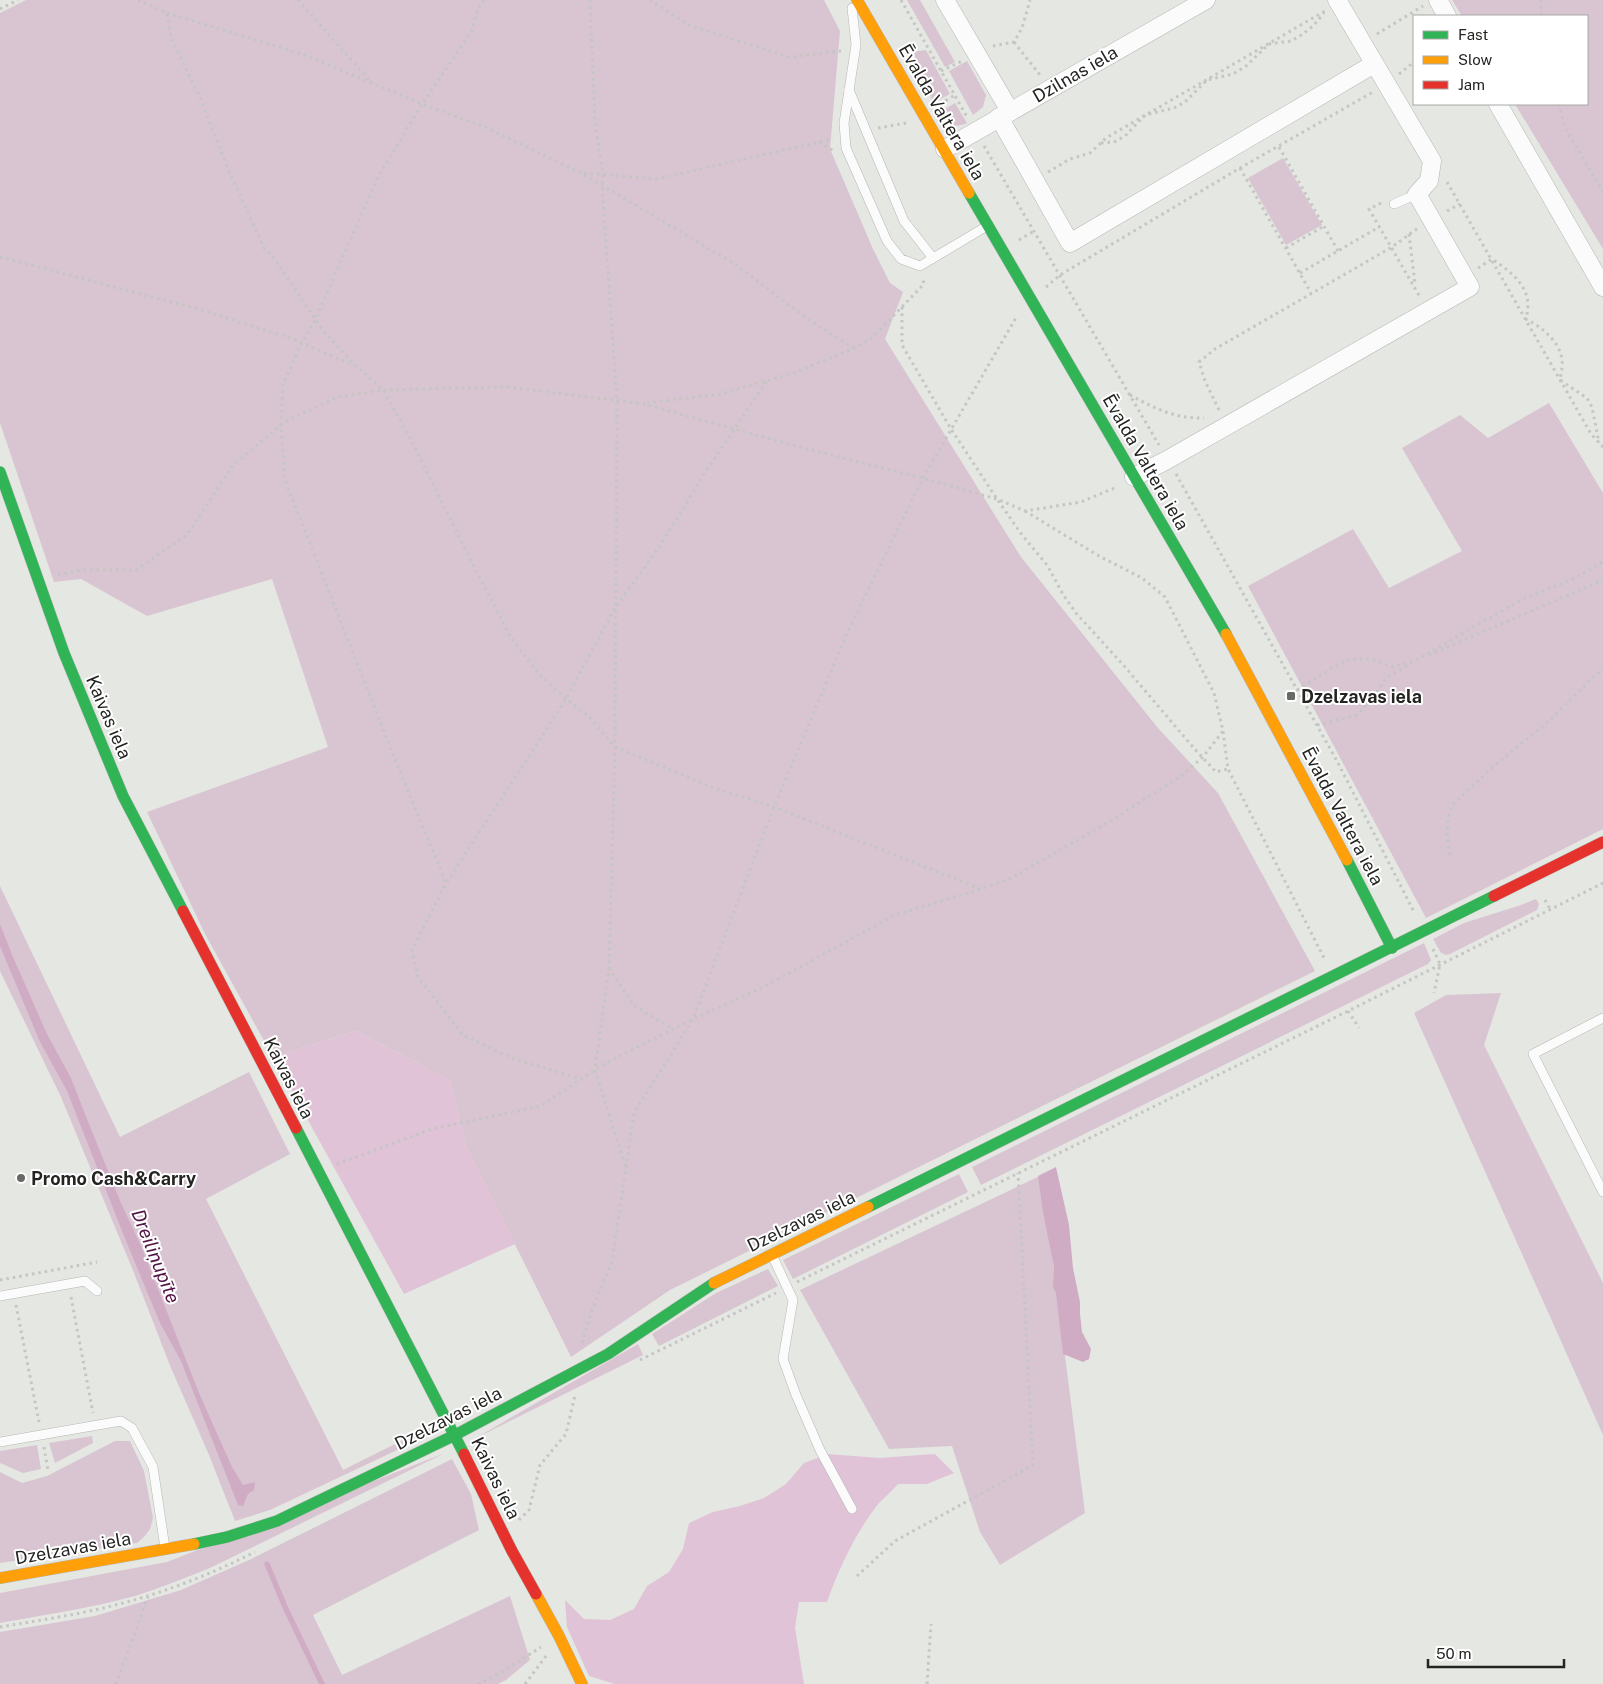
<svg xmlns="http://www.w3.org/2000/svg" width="1603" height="1684" font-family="'Public Sans',sans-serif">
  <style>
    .green { fill: #d9c5d1 }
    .forest { fill: #e0c3d6 }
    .water { fill: #d0acc4 }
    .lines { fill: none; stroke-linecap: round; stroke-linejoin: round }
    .stream { stroke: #d0acc4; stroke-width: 5.5 }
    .lane-casing { stroke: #b5b7b4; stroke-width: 10 }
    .street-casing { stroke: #b5b7b4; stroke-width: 19 }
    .fast-casing { stroke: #b5b7b4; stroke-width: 12 }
    .slow-casing { stroke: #b5b7b4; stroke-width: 12 }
    .jam-casing { stroke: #b5b7b4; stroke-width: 12 }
    .path { stroke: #c5c5c4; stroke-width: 3; stroke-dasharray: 2.5 4; stroke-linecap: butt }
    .lane { stroke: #fbfbfb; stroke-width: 9 }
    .street { stroke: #fbfbfb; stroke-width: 18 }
    .fast { stroke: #30b455; stroke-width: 11 }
    .slow { stroke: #ff9f0a; stroke-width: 11 }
    .jam { stroke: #e5322d; stroke-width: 11 }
    .poi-dot { fill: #686966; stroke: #fff; stroke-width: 2 }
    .labels { text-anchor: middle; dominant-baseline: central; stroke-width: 4; stroke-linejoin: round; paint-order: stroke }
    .street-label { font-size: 18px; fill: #242522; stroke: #fff }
    .poi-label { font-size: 18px; font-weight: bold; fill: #242522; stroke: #fff; text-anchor: start }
    .water-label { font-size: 19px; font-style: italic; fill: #531446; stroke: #fff }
  </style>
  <rect width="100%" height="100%" fill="#e5e7e3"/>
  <g class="green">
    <polygon points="26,0 824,0 840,31 830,149 873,249 890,283 903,292 885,339 1021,557 1158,728 1218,793 1315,971 670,1290 571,1357 466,1146 450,1080 356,1031 273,1057 205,934 147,812 328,747 272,579 147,616 81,579 54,582 0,423 0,13"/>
    <polygon points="907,0 920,0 955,62 945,67"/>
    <polygon points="1452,0 1603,0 1603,249 1515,104 1587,104 1587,16 1462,16"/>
    <polygon points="926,50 950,94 933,103 913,52"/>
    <polygon points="967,61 986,95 983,107 973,115 949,71"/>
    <path d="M955,103L967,123C954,129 946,125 938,113Z"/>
    <polygon points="1283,158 1322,225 1286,245 1248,178"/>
    <polygon points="1549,403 1603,493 1603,829 1426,918 1248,586 1353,529 1389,588 1462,551 1402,448 1460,415 1488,438"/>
    <polygon points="0,886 120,1137 249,1072 290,1154 206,1199 343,1470 435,1424 431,1434 270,1510 235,1521 209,1455 171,1368 134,1273 61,1097 0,971"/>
    <polygon points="1536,899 1539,904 1537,910 1450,954 1446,955 1441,953 1433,939 1464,923 1518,906"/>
    <polygon points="1424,943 1431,960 1428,964 981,1185 972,1167"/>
    <polygon points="1501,993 1484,1045 1603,1283 1603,1435 1414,1013 1446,995"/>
    <polygon points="959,1174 968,1192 793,1279 783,1260"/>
    <polygon points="1042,1175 1085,1513 1000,1565 980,1532 952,1446 889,1449 800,1290"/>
    <polygon points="768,1269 778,1286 659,1346 652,1334 716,1293"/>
    <polygon points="638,1344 643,1355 474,1439"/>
    <polygon points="92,1436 93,1443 55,1463 49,1443"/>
    <polygon points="115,1441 130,1441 144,1471 153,1518 150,1529 144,1537 137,1543 0,1563 0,1472 22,1483 47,1476"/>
    <polygon points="37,1445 41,1469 23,1473 0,1463 0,1451"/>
    <path d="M445,1453L210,1568C185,1578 160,1588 135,1596C91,1608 45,1615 0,1623V1593L167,1562Z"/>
    <polygon points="452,1459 471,1494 479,1530 313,1615 342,1675 510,1596 530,1660 506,1680 498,1684 0,1684 0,1632 95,1616 181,1590 249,1560"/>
  </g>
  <g class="forest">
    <polygon points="356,1031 450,1080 466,1146 515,1244 404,1294 273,1057"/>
    <path d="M828,1454L879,1458L935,1454L954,1473L927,1484H898C892,1491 885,1497 879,1503C856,1532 839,1568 827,1602H799L795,1628L804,1684H615L589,1676L567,1627L565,1600L584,1619L610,1620L634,1609L647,1586L669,1572L683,1549L689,1523L713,1512L740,1506L764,1498L786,1484L804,1463Z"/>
  </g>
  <g class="water">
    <polygon points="0,924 13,957 47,1034 71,1078 87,1119 121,1203 141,1246 199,1393 232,1467 243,1485 255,1482 254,1490 248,1494 243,1506 238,1505 181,1361 160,1323 124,1236 67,1091 40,1042 0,946"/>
    <polygon points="1056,1167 1069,1225 1073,1268 1080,1302 1080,1314 1082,1332 1091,1349 1089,1359 1083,1362 1063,1354 1056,1293 1053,1287 1054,1267 1043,1212 1038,1176"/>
  </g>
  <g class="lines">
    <polyline class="stream" points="267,1564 285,1607 322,1684"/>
    <defs>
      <g id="lane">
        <polyline points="852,8 856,45 844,123 846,148 887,241 901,259 920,266 987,226"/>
        <polyline points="849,90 904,221 933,258"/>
        <polyline points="1394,204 1417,194"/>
        <polyline points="1603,1018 1533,1054 1603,1192"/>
        <polyline points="772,1255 793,1300 783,1359 796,1395 820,1450 852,1509"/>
        <polyline points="0,1296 85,1281 97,1291"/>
        <polyline points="0,1442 121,1421 132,1428 153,1467 165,1548"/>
      </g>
      <g id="street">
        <polyline points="945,0 1010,111"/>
        <polyline points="1438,0 1447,16"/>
        <polyline points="1498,104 1603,287"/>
        <polyline points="999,117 1070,243 1374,64"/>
        <polyline points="945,149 1206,0"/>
        <polyline points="1134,477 1167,460 1470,287 1417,194 1429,181 1432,161 1337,0"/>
      </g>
      <g id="fast">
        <polyline points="969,193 1226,634"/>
        <polyline points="0,472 64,653 123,796 183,911"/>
        <polyline points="1347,860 1392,948"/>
        <polyline points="296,1128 464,1454"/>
        <polyline points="868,1207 1494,896"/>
        <polyline points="194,1544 227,1537 277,1521 455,1435 608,1354 714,1283"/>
      </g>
      <g id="slow">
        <polyline points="857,0 969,193"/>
        <polyline points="1226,634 1347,860"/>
        <polyline points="714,1283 868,1207"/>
        <polyline points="0,1578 194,1544"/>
        <polyline points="536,1594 559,1636 582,1684"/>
      </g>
      <g id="jam">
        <polyline points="1494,896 1603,842"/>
        <polyline points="183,911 296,1128"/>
        <polyline points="464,1454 512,1551 536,1594"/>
      </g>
    </defs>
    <use href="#lane" class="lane-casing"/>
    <use href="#street" class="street-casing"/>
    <use href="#fast" class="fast-casing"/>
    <use href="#slow" class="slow-casing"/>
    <use href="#jam" class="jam-casing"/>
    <g class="path">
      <polyline points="138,0 167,13 171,38 200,97 228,169 264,248 271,254 324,332 356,366 383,390 408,434 468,555 511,638 539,674 566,699 588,716 615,747 717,789 774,807 981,889"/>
      <polyline points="298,0 371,82"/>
      <polyline points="484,0 478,8 472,31 422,104 377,179 315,320 302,342 283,384 281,425 285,480 392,752 446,883 412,950 418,977 463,1035 511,1058 581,1079"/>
      <polyline points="590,0 595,122 603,175 602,185 617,400 615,747 609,968 595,1070 625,1165"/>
      <polyline points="650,0 689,25 789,57 841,51"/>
      <polyline points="901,0 967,117"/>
      <polyline points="1541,0 1541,16"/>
      <polyline points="0,9 18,0"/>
      <polyline points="167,13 305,55 422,104 485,127 581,173 735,264 809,320 854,348"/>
      <polyline points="1377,34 1423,6"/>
      <polyline points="1014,42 1040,75"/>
      <polyline points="993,46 1014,42 1022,28 1030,0"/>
      <polyline points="941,71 962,61"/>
      <polyline points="1399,74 1414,62"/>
      <polyline points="940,104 955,95"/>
      <polyline points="1558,104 1567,131 1603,192"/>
      <polyline points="878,128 906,123"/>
      <polyline points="819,142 834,151"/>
      <polyline points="1101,143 1114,142 1125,136 1145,115 1174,108 1185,102 1207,80 1233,74 1246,66 1269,44 1291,41 1303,34 1313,26 1324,13"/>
      <polyline points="984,146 1159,445"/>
      <polyline points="1279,147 1338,251"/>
      <polyline points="1240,168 1311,293"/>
      <polyline points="1048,172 1070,159 1090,153 1106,138 1325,11"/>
      <polyline points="584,173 656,179 833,139"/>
      <polyline points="1447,182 1591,434 1603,447"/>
      <polyline points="1381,203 1369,209 1420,297"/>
      <polyline points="1447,211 1460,204"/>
      <polyline points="1409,234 1415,284"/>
      <polyline points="1019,240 1034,231"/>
      <polyline points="1286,248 1324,226"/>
      <polyline points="0,257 202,310 293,339 353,365"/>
      <path d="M1478,268L1492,259C1507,269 1527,283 1528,304C1528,309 1527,314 1526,319C1542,327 1560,342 1562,360C1563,366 1561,374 1560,380L1587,398L1592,407L1599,443"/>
      <polyline points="1300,273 1379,227"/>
      <polyline points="1046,287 1060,275 1240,168 1373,92"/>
      <polyline points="902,307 902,345 951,429 997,499 1022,535 1047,565 1064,596 1076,613 1125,667 1192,746 1216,772 1228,769"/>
      <path d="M1130,395C1154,408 1175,419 1204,418"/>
      <polyline points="647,403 720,394 794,373 854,348 872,338 924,284 923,279"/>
      <polyline points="1219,410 1205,381 1199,362 1215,349 1392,247 1418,228"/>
      <polyline points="1176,474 1337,761 1414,912"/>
      <polyline points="1025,511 1099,556 1142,578 1165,597 1214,693 1223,731 1228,769 1324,958"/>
      <polyline points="58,575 84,570 136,570 187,535 233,465 286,421 338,397 383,390 508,387 644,404 803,448 923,478 997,499 1025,511 1081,502 1117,487"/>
      <polyline points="1429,655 1603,580"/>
      <polyline points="1297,690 1333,667 1351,659 1371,659 1393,667 1416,660 1523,599 1573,579 1603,562"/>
      <polyline points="1317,725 1357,715 1373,698 1386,678 1412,663"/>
      <polyline points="1450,855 1447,836 1448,818 1453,804 1493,767 1550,720 1592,678 1603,669"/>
      <polyline points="447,882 566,699 615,608 660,546 706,471 767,381"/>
      <polyline points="1545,900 1550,909"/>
      <polyline points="1433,949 1440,964 1434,993"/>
      <polyline points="609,968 633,1005 673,1029"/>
      <polyline points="1348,1011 1359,1028"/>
      <polyline points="337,1164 432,1129 541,1106 602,1065 693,1019 762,988 895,915 981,889 1011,878 1109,822 1181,776 1203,757 1223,731"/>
      <polyline points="0,1280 97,1262"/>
      <polyline points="797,1282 1348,1011 1603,883"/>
      <polyline points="71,1297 93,1413"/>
      <polyline points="16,1305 39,1422"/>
      <polyline points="582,1343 591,1312 612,1262 634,1113 693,1019 774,807 848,631 923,478 1017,316"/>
      <polyline points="640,1360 776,1293"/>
      <polyline points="44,1447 48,1470"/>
      <polyline points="519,1520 529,1510 540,1465 566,1434 575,1395"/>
      <polyline points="857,1576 895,1541 1033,1465 1018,1173"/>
      <path d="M0,1627C41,1620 83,1614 123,1603C169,1591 213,1573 255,1552"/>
      <polyline points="116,1684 148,1597"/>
      <polyline points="478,1684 502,1672 541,1647"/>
      <polyline points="525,1684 546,1656"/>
      <polyline points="927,1684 931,1624"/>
    </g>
    <use href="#lane" class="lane"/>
    <use href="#street" class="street"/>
    <use href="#fast" class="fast"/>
    <use href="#slow" class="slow"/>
    <use href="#jam" class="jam"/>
  </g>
  <g class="poi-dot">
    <rect x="1286" y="691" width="10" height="10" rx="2.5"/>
    <circle cx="21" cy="1178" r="5"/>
  </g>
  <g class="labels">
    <g class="street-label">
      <text transform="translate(1075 74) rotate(-30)">Dzilnas iela</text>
      <text transform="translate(942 112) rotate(60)">Ēvalda Valtera iela</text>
      <text transform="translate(1146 462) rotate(60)">Ēvalda Valtera iela</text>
      <text transform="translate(109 717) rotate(67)">Kaivas iela</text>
      <text transform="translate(1343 816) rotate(62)">Ēvalda Valtera iela</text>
      <text transform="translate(289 1078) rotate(63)">Kaivas iela</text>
      <text transform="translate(801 1221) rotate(-26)">Dzelzavas iela</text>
      <text transform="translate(448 1418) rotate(-27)">Dzelzavas iela</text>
      <text transform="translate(496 1478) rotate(64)">Kaivas iela</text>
      <text transform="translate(73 1548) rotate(-10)">Dzelzavas iela</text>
    </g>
    <g class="poi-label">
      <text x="1301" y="696">Dzelzavas iela</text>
      <text x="31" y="1178">Promo Cash&amp;Carry</text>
    </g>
    <g class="water-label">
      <text transform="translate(156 1256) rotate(68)">Dreiliņupīte</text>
    </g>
  </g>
  <rect x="1413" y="15" width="175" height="90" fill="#ffffff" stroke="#a7a8a7"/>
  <rect x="1423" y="31" width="25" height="8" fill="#30b455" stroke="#a7a8a7"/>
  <text x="1458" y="40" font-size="15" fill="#242522">Fast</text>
  <rect x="1423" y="56" width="25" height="8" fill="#ff9f0a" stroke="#a7a8a7"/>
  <text x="1458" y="65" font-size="15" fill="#242522">Slow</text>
  <rect x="1423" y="81" width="25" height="8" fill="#e5322d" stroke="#a7a8a7"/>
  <text x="1458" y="90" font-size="15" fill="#242522">Jam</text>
  <path d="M1428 1659v8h136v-8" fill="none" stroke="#242522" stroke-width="2.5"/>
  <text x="1436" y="1659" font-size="15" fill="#242522" stroke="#ffffff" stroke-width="4" paint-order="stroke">50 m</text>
</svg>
